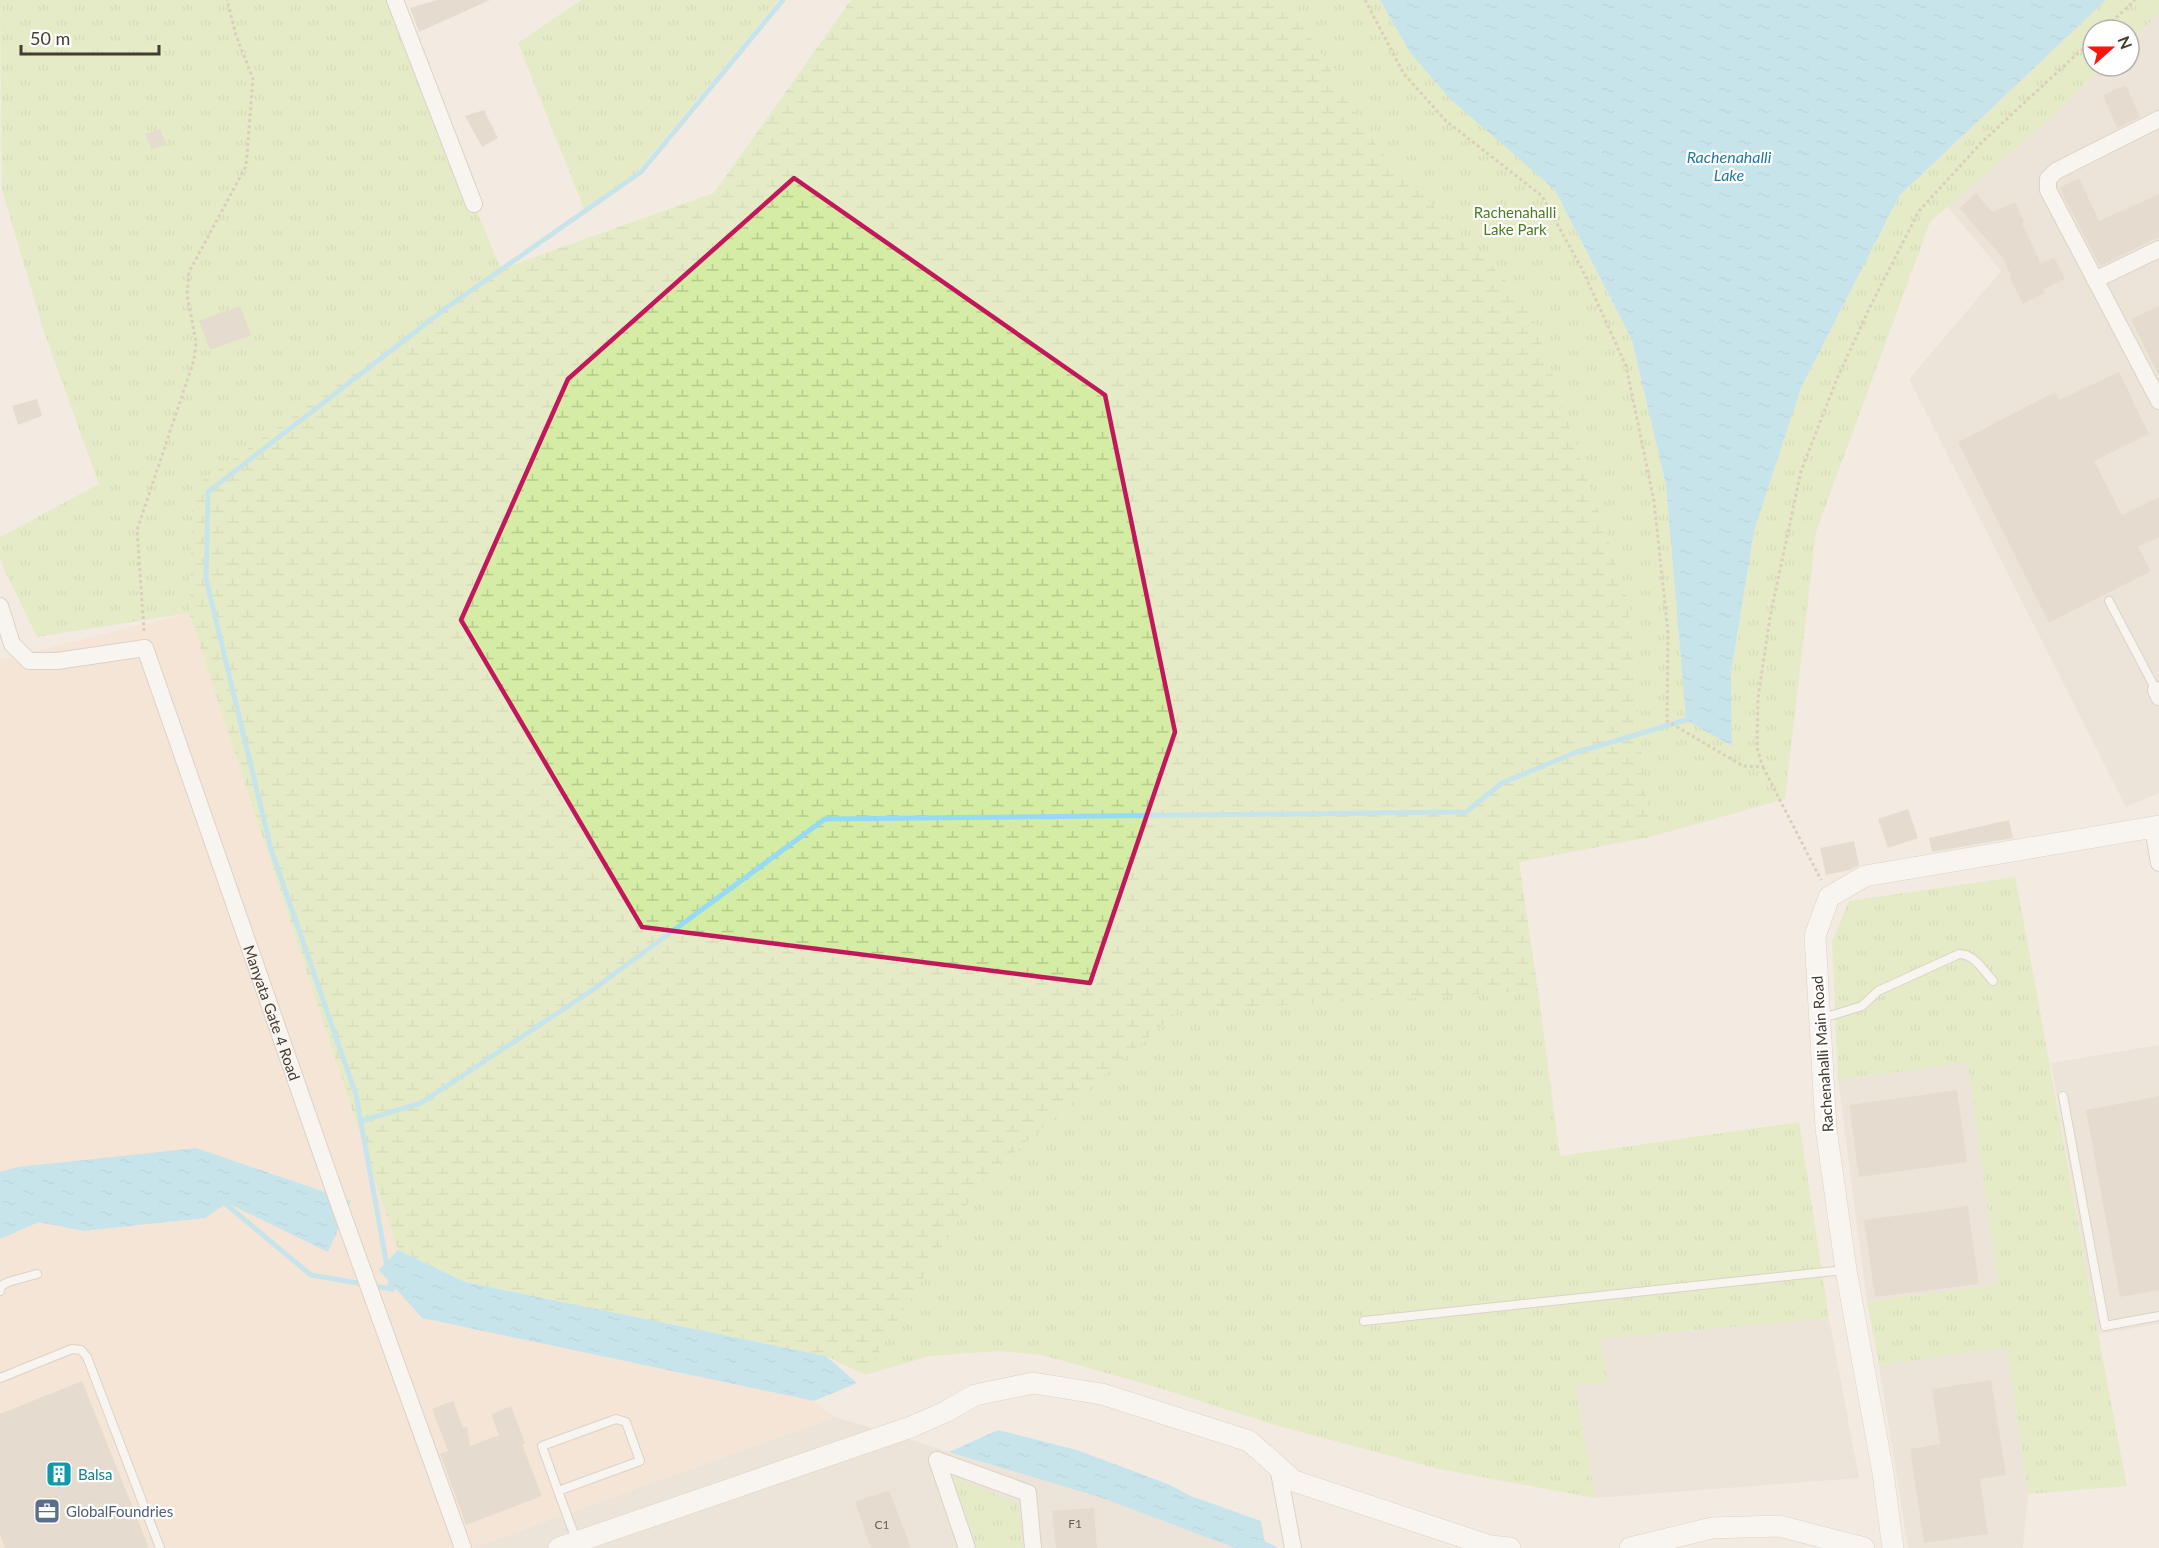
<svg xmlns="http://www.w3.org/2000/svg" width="2159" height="1548" font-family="Lato,sans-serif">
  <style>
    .residential { fill: #e7dcce }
    .commercial { fill: #f8dec8 }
    .grass { fill: url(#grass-tufts) }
    .wetland { fill: url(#wetland-marsh) }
    .water { fill: url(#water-ripples) }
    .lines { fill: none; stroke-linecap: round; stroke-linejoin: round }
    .stream { stroke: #95dbf7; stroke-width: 5 }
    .building { fill: #d8c8b8 }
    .service-casing { stroke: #c1b5a6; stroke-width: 10 }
    .minor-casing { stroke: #c1b5a6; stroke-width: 18 }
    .tertiary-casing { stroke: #c1b5a6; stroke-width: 22 }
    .path { stroke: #c2ac92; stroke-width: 3; stroke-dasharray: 3 3; stroke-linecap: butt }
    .service { stroke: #fff; stroke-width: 8 }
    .minor { stroke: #fff; stroke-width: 16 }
    .tertiary { stroke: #fff; stroke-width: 21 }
    .marked { fill: none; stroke: #c2185b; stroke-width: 4.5; stroke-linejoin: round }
    .labels { text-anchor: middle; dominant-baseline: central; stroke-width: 4.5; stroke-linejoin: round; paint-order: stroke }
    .number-label { font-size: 12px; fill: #695e53 }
    .park-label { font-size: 15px; fill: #4d7b20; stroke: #fff }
    .street-label { font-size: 15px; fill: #443b31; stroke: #fff }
    .culture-label { font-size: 15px; fill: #0d838f; stroke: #fff; text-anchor: start }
    .service-label { font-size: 15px; fill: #4e5e75; stroke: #fff; text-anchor: start }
    .water-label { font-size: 16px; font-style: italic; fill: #1f79a1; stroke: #fff }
  </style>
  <defs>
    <pattern id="grass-tufts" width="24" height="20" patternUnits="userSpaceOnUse" patternTransform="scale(1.5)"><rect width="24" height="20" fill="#d4eca4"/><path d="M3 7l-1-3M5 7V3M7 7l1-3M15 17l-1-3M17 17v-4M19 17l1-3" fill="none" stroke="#b7cb8e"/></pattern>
    <pattern id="wetland-marsh" width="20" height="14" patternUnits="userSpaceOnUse" patternTransform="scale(1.5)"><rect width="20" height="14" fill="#d4eca4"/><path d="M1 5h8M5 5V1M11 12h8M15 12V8" fill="none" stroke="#b7cb8e"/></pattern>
    <pattern id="water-ripples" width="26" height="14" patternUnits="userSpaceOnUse" patternTransform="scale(1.5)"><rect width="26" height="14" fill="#95dbf7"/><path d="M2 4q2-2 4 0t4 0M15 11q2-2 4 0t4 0" fill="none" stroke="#82bdd4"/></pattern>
  </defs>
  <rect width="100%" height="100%" fill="#f3ebe1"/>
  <g class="residential">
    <polygon points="2159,13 2159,793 2126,807 1909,379 2001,271 1948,207 2052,117 2104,66 2129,66 2129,42"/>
    <polygon points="2159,1045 2159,1324 2098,1334 2051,1063"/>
    <polygon points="1968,1063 1998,1285 1867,1302 1838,1080"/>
    <polygon points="1829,1318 1859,1478 1595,1498 1575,1382 1608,1383 1599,1339"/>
    <polygon points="2007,1348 2028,1494 2023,1548 1908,1548 1879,1365"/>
    <polygon points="835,1417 1099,1497 1235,1548 472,1548"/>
  </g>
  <polygon class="commercial" points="189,613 398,1250 379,1270 422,1318 814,1401 835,1417 472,1548 0,1548 0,660"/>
  <g class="grass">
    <polygon points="0,0 388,0 501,269 193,487 189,613 37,637 3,567 0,557 0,537 99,484 43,329 2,190"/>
    <polygon points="581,0 779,0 637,172 585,211 518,43"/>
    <polygon points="1288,0 1380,0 1409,51 1555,190 1632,340 1666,485 1686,720 1732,746 1731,673 1754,531 1801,388 1899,196 2106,0 2159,0 2159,13 2129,42 2129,30 2093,30 2093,66 2104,66 2052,117 1930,222 1816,532 1785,799 1650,837 1627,596 1529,305 1377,147"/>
    <path d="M2015,877C2054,1080 2087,1283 2127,1486L2028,1494L2007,1348L1879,1365L1867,1302L1998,1285L1968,1063L1838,1080L1832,941L1849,901Z"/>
    <polygon points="1538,991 1560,1156 1799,1122 1829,1318 1600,1339 1608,1384 1575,1383 1595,1498 1439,1469 1275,1425 1153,1386 1042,1355 999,1351 930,1356 865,1375 982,1180 1179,1011"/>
    <polygon points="953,1477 1018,1503 1023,1548 977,1548"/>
  </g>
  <polygon class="wetland" points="851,0 1288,0 1377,147 1529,305 1627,596 1650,837 1519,862 1538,991 1179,1011 982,1180 865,1375 826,1356 465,1282 398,1250 189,613 193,487 501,269 714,193"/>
  <g class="water">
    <polygon points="1380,0 2106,0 1899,196 1801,388 1754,531 1731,673 1732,746 1686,720 1666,485 1632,340 1555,190 1450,99 1409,51"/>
    <polygon points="196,1148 351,1201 328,1252 227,1203 205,1218 83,1231 39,1222 0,1239 0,1172 18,1167"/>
    <polygon points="398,1250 465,1282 826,1356 857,1383 814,1401 422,1318 379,1270"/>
    <polygon points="998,1430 1077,1450 1168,1484 1191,1496 1261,1521 1266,1548 1235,1548 1099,1497 949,1452"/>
  </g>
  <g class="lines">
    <g class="stream">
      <polyline points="361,1121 421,1103 591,991 825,819 1466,812 1502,783 1574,753 1686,720"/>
      <polyline points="221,1200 311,1275 363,1284"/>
      <polyline points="387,1266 356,1095 271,849 206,579 208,492 446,308 641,172 783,0"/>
      <polyline points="390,1278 391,1289"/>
      <polyline points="372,1286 393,1289"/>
      <polyline points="1259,1542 1274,1548"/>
    </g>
  </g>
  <g class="building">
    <polygon points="437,0 490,0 419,32 410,8"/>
    <polygon points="2126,85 2140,117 2117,128 2103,95"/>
    <polygon points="484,110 498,138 482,147 465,116"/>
    <polygon points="160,129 166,144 152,150 145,134"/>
    <polygon points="2079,178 2099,221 2159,194 2159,237 2100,266 2059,188"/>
    <polygon points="1976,193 1992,212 2015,202 2024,222 2022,223 2041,264 2054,257 2065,279 2043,290 2045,293 2023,304 2010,279 2011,276 2003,258 1959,208"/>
    <polygon points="240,306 251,335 210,350 199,321"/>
    <polygon points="2159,306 2159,376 2131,319"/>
    <polygon points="2119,372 2149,434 2094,461 2122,515 2159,497 2159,537 2138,547 2151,571 2049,623 1958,442 2055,392 2059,400"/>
    <polygon points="37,399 42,416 18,425 12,406"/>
    <polygon points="1908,809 1918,838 1888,848 1878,819"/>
    <polygon points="2009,820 2013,838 1932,852 1929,838"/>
    <polygon points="1854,841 1859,865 1850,870 1826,875 1820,848"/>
    <polygon points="1957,1090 1967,1162 1859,1177 1849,1105"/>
    <polygon points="2159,1096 2159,1290 2120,1297 2086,1110"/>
    <polygon points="1968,1206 1979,1284 1875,1297 1864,1220"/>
    <polygon points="1991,1380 2006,1475 1980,1479 1988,1534 1924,1543 1910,1449 1940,1444 1932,1389"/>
    <polygon points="82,1381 149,1548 5,1548 0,1535 0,1414"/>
    <polygon points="453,1401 463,1428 467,1426 470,1446 499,1435 491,1414 511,1406 525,1443 522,1444 542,1496 466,1525 440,1454 448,1451 432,1409"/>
    <polygon points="889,1490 911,1548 871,1548 855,1502"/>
    <polygon points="1094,1508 1097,1548 1056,1548 1052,1511"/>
  </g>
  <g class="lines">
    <defs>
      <g id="service">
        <polyline points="2109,601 2156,690"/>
        <path d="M1820,1019L1862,1006L1878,991L1959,954C1974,954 1983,970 1993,981"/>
        <polyline points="2063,1096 2105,1326 2159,1316"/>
        <polyline points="0,1291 1,1286 8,1282 37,1274"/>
        <polyline points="1364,1321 1844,1270"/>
        <polyline points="0,1378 72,1349 81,1350 87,1357 160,1548"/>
        <path d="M558,1491L640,1461L626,1422L616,1419L542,1446C553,1478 565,1510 577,1542"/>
      </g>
      <g id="minor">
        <polyline points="395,0 474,204"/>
        <polyline points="2159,119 2056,171 2048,179 2048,190 2159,401"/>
        <polyline points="2095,280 2159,249"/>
        <path id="s1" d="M0,606L12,644L29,661H57L145,648L341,1210L463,1548"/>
        <polyline points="2156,690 2159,697"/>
        <polyline points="2153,828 2159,863"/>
        <polyline points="937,1460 1028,1493 1033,1548"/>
        <polyline points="937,1460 967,1548"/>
        <polyline points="1278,1467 1293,1548"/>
      </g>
      <g id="tertiary">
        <polyline points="559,1548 911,1427 945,1412 975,1395 1033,1383 1102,1394 1249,1441 1294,1481 1490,1546 1510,1548"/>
        <polyline points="1630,1548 1712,1528 1779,1526 1864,1548"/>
        <polyline points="1893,1548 1883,1473 1846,1270 1826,1128 1815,936 1829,897 1865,876 2159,826"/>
      </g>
    </defs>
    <use href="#service" class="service-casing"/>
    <use href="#minor" class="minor-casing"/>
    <use href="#tertiary" class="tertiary-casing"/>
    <g class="path">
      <polyline points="1365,0 1404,74 1446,121 1542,196 1583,271 1626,366 1654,501 1668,633 1667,721 1743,766 1763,767 1757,748 1758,698 1770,617 1801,471 1836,381 1870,307 1919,211 1982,142 2093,39"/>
      <polyline points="2103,30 2135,0"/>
      <polyline points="144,631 137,530 194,360 196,342 187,294 189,272 246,166 253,79 236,35 227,0"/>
      <polyline points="1763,767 1821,880"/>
    </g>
    <use href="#service" class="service"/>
    <use href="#minor" class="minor"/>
    <use href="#tertiary" class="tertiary"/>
  </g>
  <path d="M0 0H2159V1548H0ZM794,178L1105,395L1175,732L1090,983L642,927L461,620L568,379Z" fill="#f3ebe1" fill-opacity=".55" fill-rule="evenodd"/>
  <path class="marked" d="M794,178L1105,395L1175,732L1090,983L642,927L461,620L568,379Z"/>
  <defs>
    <symbol id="building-square" viewBox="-11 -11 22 22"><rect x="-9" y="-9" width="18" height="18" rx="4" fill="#0f9aa8" stroke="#fff"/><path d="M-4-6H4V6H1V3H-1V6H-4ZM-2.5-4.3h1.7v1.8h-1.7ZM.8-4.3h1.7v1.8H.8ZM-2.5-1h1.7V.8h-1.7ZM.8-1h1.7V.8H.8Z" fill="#fff"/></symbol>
    <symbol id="office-square" viewBox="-11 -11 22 22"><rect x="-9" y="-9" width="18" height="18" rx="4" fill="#5c6f8a" stroke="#fff"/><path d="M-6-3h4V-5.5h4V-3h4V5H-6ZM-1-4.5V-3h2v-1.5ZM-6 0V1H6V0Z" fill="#fff"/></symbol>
  </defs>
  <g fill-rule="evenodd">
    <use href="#building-square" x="44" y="1459" width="30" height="30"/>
    <use href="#office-square" x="32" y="1496" width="30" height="30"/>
  </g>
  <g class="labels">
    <g class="number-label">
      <text x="1075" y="1523">F1</text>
      <text x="882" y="1524">C1</text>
    </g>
    <g class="park-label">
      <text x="1515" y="212">Rachenahalli<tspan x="1515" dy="17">Lake Park</tspan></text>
    </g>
    <g class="street-label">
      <text stroke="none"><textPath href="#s1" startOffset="567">Manyata Gate 4 Road</textPath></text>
      <text transform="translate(1822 1054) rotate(-94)">Rachenahalli Main Road</text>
    </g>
    <g class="culture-label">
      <text x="78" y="1474">Balsa</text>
    </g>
    <g class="service-label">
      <text x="66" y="1511">GlobalFoundries</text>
    </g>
    <g class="water-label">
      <text x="1729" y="156">Rachenahalli<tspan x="1729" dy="18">Lake</tspan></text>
    </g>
  </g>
  <g transform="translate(2111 48) rotate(69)"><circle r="28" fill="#ffffff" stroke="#b4b1ad" stroke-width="1.5"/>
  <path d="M0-4.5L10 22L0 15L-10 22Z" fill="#ff130b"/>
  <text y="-9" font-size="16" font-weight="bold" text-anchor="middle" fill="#443b31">N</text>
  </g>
  <path d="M21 45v9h138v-9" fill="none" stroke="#443b31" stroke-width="3"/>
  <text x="30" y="45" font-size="18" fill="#443b31" stroke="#ffffff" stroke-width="4.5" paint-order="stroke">50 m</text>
</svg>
